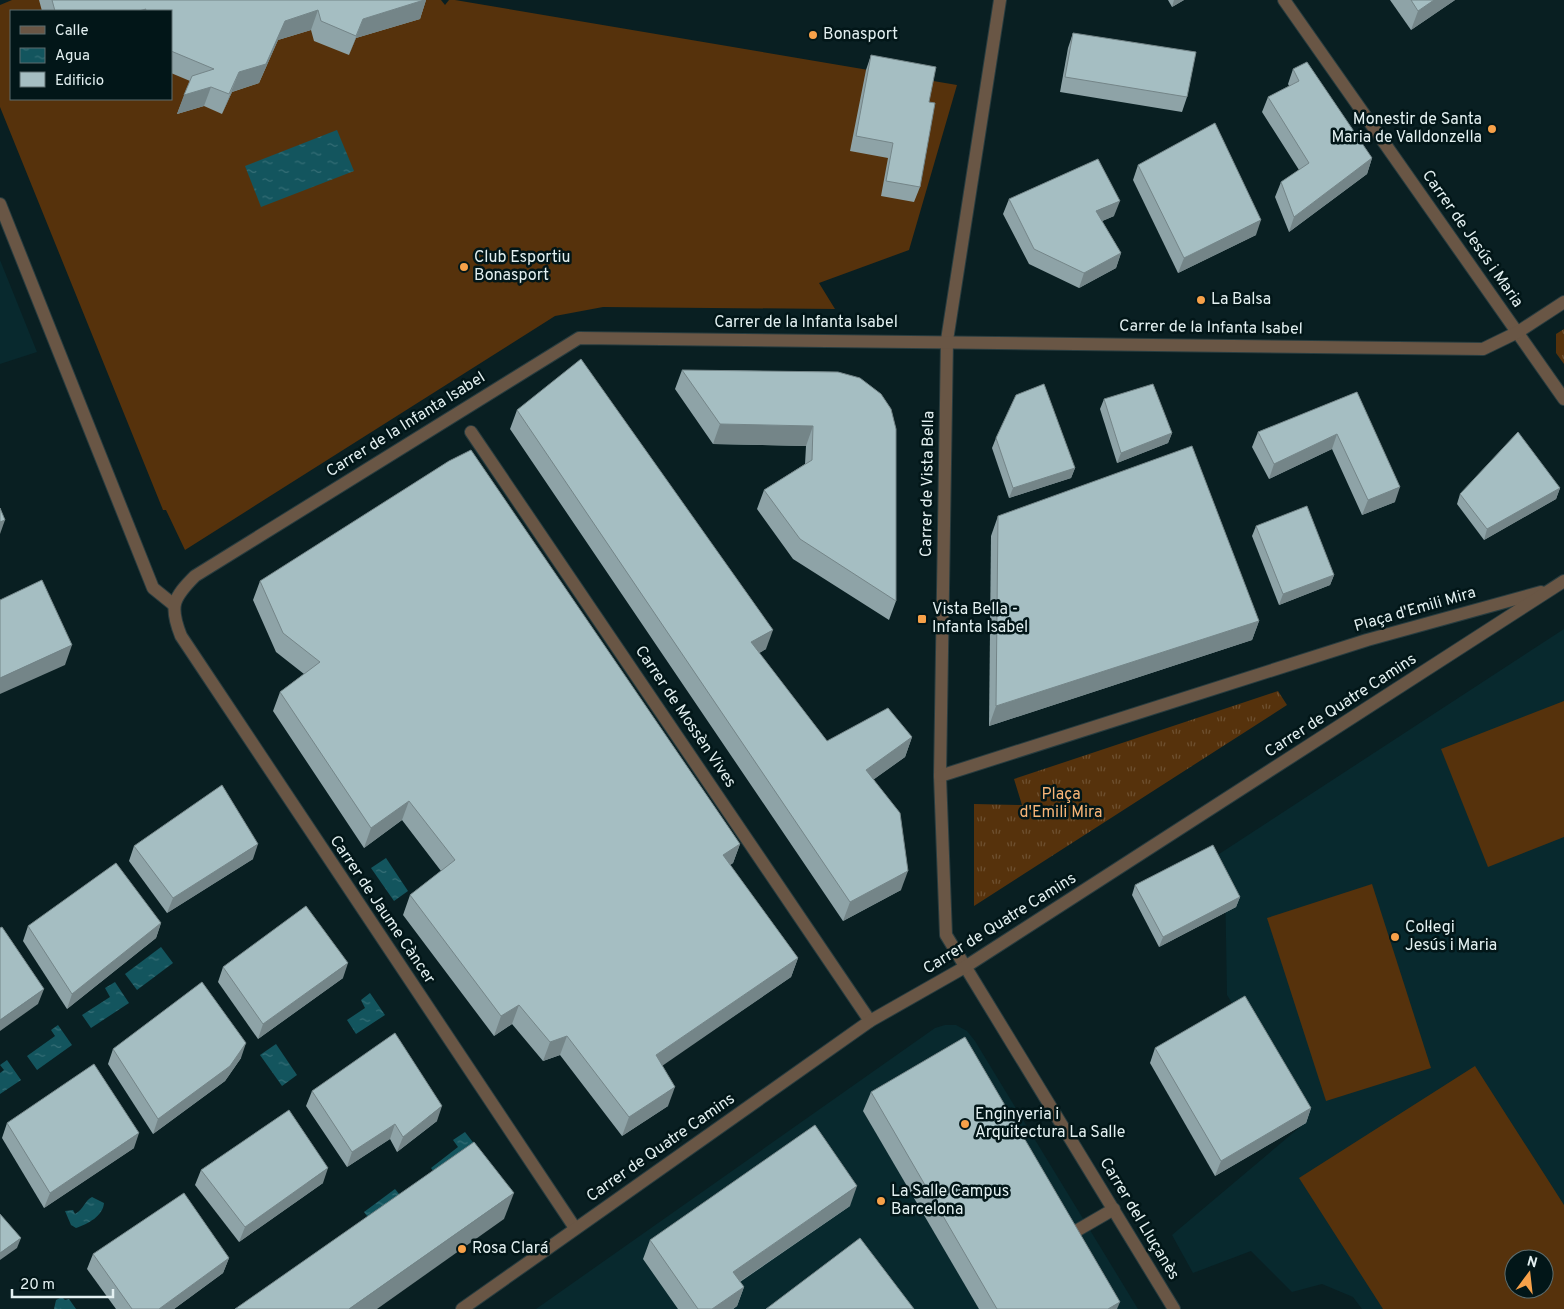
<svg xmlns="http://www.w3.org/2000/svg" width="1564" height="1309" font-family="Overpass,sans-serif">
  <style>
    .built { fill: #08292e; fill-rule: evenodd }
    .grass { fill: url(#grass-tufts) }
    .pitch { fill: #56320c; fill-rule: evenodd }
    .water { fill: url(#water-ripples) }
    .lines { fill: none; stroke-linecap: round; stroke-linejoin: round }
    .minor-casing { stroke: #283c3f; stroke-width: 14 }
    .minor { stroke: #695645; stroke-width: 12 }
    .wall { fill: #8ea3a7 }
    .shaded-wall { fill: #748588 }
    .building { fill: #a5bec2; stroke: #748588 }
    .poi-dot { fill: #f7a149; stroke: #021618; stroke-width: 2 }
    .labels { text-anchor: middle; dominant-baseline: central; stroke-width: 5; stroke-linejoin: round; paint-order: stroke }
    .poi-label { font-size: 16px; fill: #e3f0f1; stroke: #021618; text-anchor: start }
    .street-label { font-size: 16px; fill: #e3f0f1; stroke: #021618 }
    .park-label { font-size: 16px; fill: #f8b577; stroke: #021618 }
  </style>
  <defs>
    <pattern id="grass-tufts" width="24" height="20" patternUnits="userSpaceOnUse" patternTransform="scale(1.25)"><rect width="24" height="20" fill="#56320c"/><path d="M3 7l-1-3M5 7V3M7 7l1-3M15 17l-1-3M17 17v-4M19 17l1-3" fill="none" stroke="#6e5030"/></pattern>
    <pattern id="water-ripples" width="26" height="14" patternUnits="userSpaceOnUse" patternTransform="scale(1.25)"><rect width="26" height="14" fill="#13555e"/><path d="M2 4q2-2 4 0t4 0M15 11q2-2 4 0t4 0" fill="none" stroke="#356e76"/></pattern>
  </defs>
  <rect width="100%" height="100%" fill="#091f22"/>
  <g class="built">
    <polygon points="0,260 37,352 0,364"/>
    <path d="M1564,629V1309H1362L1353,1297L1322,1284L1292,1292L1251,1251L1193,1273L1172,1235L1306,1122L1227,995L1225,879L1216,856ZM1514,1259H1544V1289H1514Z"/>
    <polygon points="945,1025 956,1025 967,1031 975,1041 1138,1309 536,1309 935,1028"/>
  </g>
  <g class="grass">
    <polygon points="1564,329 1564,364 1556,353 1556,334"/>
    <polygon points="1278,691 1287,705 974,906 974,804 1022,805 1014,779"/>
  </g>
  <g class="pitch">
    <path d="M12,0H441L445,5L449,0H455L957,85L909,250L819,283L835,309L603,307L555,316L185,550L166,510H163L0,107V5ZM11,11H171V99H11Z"/>
    <polygon points="1564,701 1564,837 1488,867 1441,749"/>
    <polygon points="1372,884 1431,1068 1326,1101 1267,918"/>
    <path d="M1475,1066L1564,1205V1309H1383L1299,1178ZM1514,1259H1544V1289H1514Z"/>
  </g>
  <g class="water">
    <polygon points="337,130 354,171 261,207 245,166"/>
    <polygon points="386,858 408,891 394,901 371,868"/>
    <polygon points="161,947 173,963 137,990 125,974"/>
    <polygon points="115,982 129,1003 91,1028 82,1015 110,997 105,988"/>
    <polygon points="370,993 385,1015 356,1034 347,1020 365,1008 361,1000"/>
    <polygon points="58,1025 72,1045 37,1070 27,1056 55,1036 51,1030"/>
    <polygon points="276,1044 297,1075 282,1086 260,1055"/>
    <polygon points="7,1060 21,1080 0,1094 0,1073 4,1070 0,1065"/>
    <polygon points="465,1132 479,1150 440,1180 431,1168 458,1147 453,1140"/>
    <polygon points="395,1189 408,1205 377,1229 364,1212"/>
    <path d="M92,1197L104,1203C103,1216 88,1224 76,1228L71,1225L65,1211L73,1210L75,1214C84,1209 85,1200 92,1197Z"/>
    <polygon points="62,1297 65,1300 69,1299 76,1309 54,1309 56,1300"/>
  </g>
  <g class="lines">
    <defs>
      <g id="minor">
        <polyline points="1000,0 947,340 940,776 946,935 1174,1309"/>
        <polyline points="1284,0 1564,399"/>
        <polyline points="0,204 153,588 174,605"/>
        <polyline points="471,432 870,1021"/>
        <polyline points="940,776 1367,640 1541,592"/>
        <path d="M575,1228L181,636C169,606 173,598 195,576L579,338L1483,349L1518,332L1564,302"/>
        <polyline points="1064,1238 1114,1209"/>
        <polyline points="462,1309 870,1021 965,967 1564,581"/>
      </g>
    </defs>
    <use href="#minor" class="minor-casing"/>
    <use href="#minor" class="minor"/>
  </g>
  <g class="wall">
    <polygon points="39,0 426,0 420,19 356,38 349,55 314,41 311,30 278,40 259,83 232,92 222,114 204,106 177,114 190,81 171,73 171,11 42,11"/>
    <polygon points="1168,0 1184,0 1172,7"/>
    <polygon points="1390,0 1455,0 1411,30"/>
    <polygon points="1073,33 1187,97 1182,112 1060,92 1068,48"/>
    <polygon points="871,55 929,102 920,187 914,202 881,196 888,158 850,151 866,70"/>
    <polygon points="1293,69 1372,158 1367,174 1289,232 1275,197 1281,182 1299,170 1262,112 1268,97 1289,86 1288,84"/>
    <polygon points="1138,165 1256,235 1178,273 1133,180"/>
    <polygon points="1009,199 1114,216 1102,221 1121,253 1116,268 1079,288 1029,264 1003,214"/>
    <polygon points="682,370 838,372 896,601 889,620 793,559 757,509 764,490 805,464 806,446 713,444 675,389"/>
    <polygon points="1357,392 1395,502 1362,515 1332,449 1269,479 1252,447 1258,432"/>
    <polygon points="1104,399 1172,433 1168,443 1117,463 1100,409"/>
    <polygon points="517,410 766,649 759,653 827,741 912,737 905,757 874,779 901,890 843,921 510,429"/>
    <polygon points="996,438 1075,468 1071,478 1009,498 992,448"/>
    <polygon points="1560,488 1556,499 1484,540 1457,504 1460,494"/>
    <polygon points="998,516 1259,621 1252,640 989,726 991,536"/>
    <polygon points="1256,526 1334,575 1330,585 1279,605 1252,536"/>
    <polygon points="260,581 740,844 733,863 730,865 798,958 791,977 662,1065 668,1106 622,1136 560,1055 543,1061 512,1024 494,1036 403,915 410,895 441,871 402,820 364,848 273,711 280,692 304,674 276,652 253,600"/>
    <polygon points="134,846 253,859 167,913 129,861"/>
    <polygon points="1135,885 1240,897 1236,907 1159,947 1132,895"/>
    <polygon points="161,923 156,938 67,1009 23,941 28,926"/>
    <polygon points="223,967 343,978 258,1039 218,982"/>
    <polygon points="1155,1048 1311,1108 1306,1123 1215,1176 1150,1063"/>
    <polygon points="113,1049 241,1058 225,1081 153,1134 108,1064"/>
    <polygon points="312,1091 437,1121 397,1152 390,1139 347,1167 306,1106"/>
    <polygon points="871,1092 1117,1309 979,1309 863,1111"/>
    <polygon points="7,1123 134,1148 44,1208 2,1138"/>
    <polygon points="201,1170 323,1183 239,1242 195,1185"/>
    <polygon points="850,1206 740,1282 744,1287 737,1306 733,1309 678,1309 643,1259 650,1240"/>
    <polygon points="93,1254 229,1258 223,1273 174,1309 116,1309 87,1269"/>
  </g>
  <g class="shaded-wall">
    <polygon points="424,0 426,0 420,19 356,38 349,55 363,19"/>
    <polygon points="1174,0 1184,0 1172,7"/>
    <polygon points="1434,0 1455,0 1411,30 1418,11"/>
    <polygon points="318,10 311,30 278,40 259,83 232,92 222,114 239,72 285,21"/>
    <polygon points="211,87 204,106 177,114 184,95"/>
    <polygon points="1372,158 1367,174 1289,232 1294,217"/>
    <polygon points="1120,201 1114,216 1091,226 1096,211"/>
    <polygon points="1261,220 1256,235 1178,273 1184,258"/>
    <polygon points="1121,253 1116,268 1079,288 1084,273"/>
    <polygon points="720,424 813,426 806,446 713,444"/>
    <polygon points="1172,433 1168,443 1117,463 1121,453"/>
    <polygon points="1337,434 1332,449 1269,479 1274,464"/>
    <polygon points="1075,468 1071,478 1009,498 1013,488"/>
    <polygon points="1400,487 1395,502 1362,515 1368,500"/>
    <polygon points="1560,488 1556,499 1484,540 1487,529"/>
    <polygon points="5,520 0,534 0,522"/>
    <polygon points="1334,575 1330,585 1279,605 1283,594"/>
    <polygon points="1259,621 1252,640 989,726 996,706"/>
    <polygon points="773,630 766,649 744,662 751,642"/>
    <polygon points="72,645 65,665 0,694 0,678"/>
    <polygon points="912,737 905,757 859,790 866,770"/>
    <polygon points="409,801 402,820 364,848 371,828"/>
    <polygon points="258,844 253,859 167,913 173,898"/>
    <polygon points="740,844 733,863 716,874 723,855"/>
    <polygon points="908,871 901,890 843,921 850,902"/>
    <polygon points="1240,897 1236,907 1159,947 1163,937"/>
    <polygon points="161,923 156,938 67,1009 72,994"/>
    <polygon points="798,958 791,977 649,1075 656,1055"/>
    <polygon points="348,963 343,978 258,1039 263,1024"/>
    <polygon points="44,989 38,1004 0,1031 0,1020"/>
    <polygon points="519,1005 512,1024 494,1036 501,1016"/>
    <polygon points="567,1036 560,1055 543,1061 550,1042"/>
    <polygon points="246,1043 241,1058 225,1081 153,1134 158,1119"/>
    <polygon points="675,1087 668,1106 622,1136 629,1117"/>
    <polygon points="442,1106 437,1121 397,1152 403,1137"/>
    <polygon points="1311,1108 1306,1123 1215,1176 1221,1161"/>
    <polygon points="395,1124 390,1139 347,1167 352,1152"/>
    <polygon points="139,1133 134,1148 44,1208 50,1193"/>
    <polygon points="328,1168 323,1183 239,1242 245,1227"/>
    <polygon points="857,1186 850,1206 726,1291 733,1272"/>
    <polygon points="514,1193 504,1219 377,1309 349,1309"/>
    <polygon points="21,1238 17,1248 0,1260 0,1253"/>
    <polygon points="229,1258 223,1273 174,1309 159,1309"/>
    <polygon points="744,1287 737,1306 733,1309 712,1309"/>
    <polygon points="1120,1302 1117,1309 1108,1309"/>
  </g>
  <g class="building">
    <polygon points="52,0 424,0 363,19 356,36 321,21 318,10 285,21 266,64 239,72 229,94 211,87 184,95 192,76 214,69 171,51 171,11 145,11 146,9 139,11 55,11"/>
    <polygon points="1411,0 1434,0 1418,11"/>
    <polygon points="1073,33 1196,52 1187,97 1065,77"/>
    <polygon points="871,55 936,67 929,102 935,103 920,187 886,181 893,143 856,136"/>
    <polygon points="1307,62 1372,158 1294,217 1281,182 1309,163 1268,97 1299,81 1293,69"/>
    <polygon points="1215,123 1261,220 1184,258 1138,165"/>
    <polygon points="1098,159 1120,201 1096,211 1121,253 1084,273 1034,249 1009,199"/>
    <polygon points="581,359 773,630 751,642 827,741 888,708 912,737 866,770 900,813 908,871 850,902 517,410"/>
    <polygon points="682,370 838,372 860,378 881,394 891,409 896,429 896,601 800,539 764,490 812,460 813,426 720,424"/>
    <polygon points="1044,384 1075,468 1013,488 996,438 1016,395"/>
    <polygon points="1153,384 1172,433 1121,453 1104,399"/>
    <polygon points="1357,392 1400,487 1368,500 1337,434 1274,464 1258,432"/>
    <polygon points="1518,432 1560,488 1487,529 1460,494"/>
    <polygon points="1192,446 1259,621 996,706 998,516"/>
    <polygon points="471,450 740,844 723,855 798,958 656,1055 675,1087 629,1117 567,1036 550,1042 519,1005 501,1016 410,895 455,860 409,801 371,828 280,692 320,662 283,633 260,581 449,461"/>
    <polygon points="1307,506 1334,575 1283,594 1256,526"/>
    <polygon points="0,508 5,520 0,522"/>
    <polygon points="42,580 72,645 0,678 0,600"/>
    <polygon points="222,785 258,844 173,898 134,846"/>
    <polygon points="1213,845 1240,897 1163,937 1135,885"/>
    <polygon points="116,863 161,923 72,994 28,926"/>
    <polygon points="306,906 348,963 263,1024 223,967"/>
    <polygon points="2,927 44,989 0,1020 0,928"/>
    <polygon points="202,982 246,1043 230,1066 158,1119 113,1049"/>
    <polygon points="1245,996 1311,1108 1221,1161 1155,1048"/>
    <polygon points="395,1033 442,1106 403,1137 395,1124 352,1152 312,1091"/>
    <polygon points="965,1037 1120,1302 1108,1309 997,1309 871,1092"/>
    <polygon points="94,1064 139,1133 50,1193 7,1123"/>
    <polygon points="289,1110 328,1168 245,1227 201,1170"/>
    <polygon points="815,1125 857,1186 733,1272 744,1287 712,1309 698,1309 650,1240"/>
    <polygon points="474,1142 514,1193 349,1309 235,1309"/>
    <polygon points="184,1193 229,1258 159,1309 132,1309 93,1254"/>
    <polygon points="0,1214 21,1238 0,1253"/>
    <polygon points="860,1238 914,1309 766,1309"/>
  </g>
  <g class="poi-dot">
    <circle cx="813" cy="35" r="5"/>
    <circle cx="1492" cy="129" r="5"/>
    <circle cx="464" cy="267" r="5"/>
    <circle cx="1201" cy="300" r="5"/>
    <rect x="917" y="614" width="10" height="10" rx="2.5"/>
    <circle cx="1395" cy="937" r="5"/>
    <circle cx="965" cy="1124" r="5"/>
    <circle cx="881" cy="1201" r="5"/>
    <circle cx="462" cy="1249" r="5"/>
  </g>
  <g class="labels">
    <g class="poi-label">
      <text x="823" y="35">Bonasport</text>
      <text x="1482" y="120" text-anchor="end">Monestir de Santa<tspan x="1482" dy="18">Maria de Valldonzella</tspan></text>
      <text x="474" y="258">Club Esportiu<tspan x="474" dy="18">Bonasport</tspan></text>
      <text x="1211" y="300">La Balsa</text>
      <text x="932" y="610">Vista Bella -<tspan x="932" dy="18">Infanta Isabel</tspan></text>
      <text x="1405" y="928">Col·legi<tspan x="1405" dy="18">Jesús i Maria</tspan></text>
      <text x="975" y="1115">Enginyeria i<tspan x="975" dy="18">Arquitectura La Salle</tspan></text>
      <text x="891" y="1192">La Salle Campus<tspan x="891" dy="18">Barcelona</tspan></text>
      <text x="472" y="1249">Rosa Clará</text>
    </g>
    <g class="street-label">
      <text transform="translate(1472 239) rotate(55)">Carrer de Jesús i Maria</text>
      <text x="806" y="323">Carrer de la Infanta Isabel</text>
      <text transform="translate(1211 328) rotate(1)">Carrer de la Infanta Isabel</text>
      <text transform="translate(406 425) rotate(-32)">Carrer de la Infanta Isabel</text>
      <text transform="translate(928 484) rotate(-89)">Carrer de Vista Bella</text>
      <text transform="translate(1415 610) rotate(-16)">Plaça d'Emili Mira</text>
      <text transform="translate(1341 706) rotate(-33)">Carrer de Quatre Camins</text>
      <text transform="translate(685 717) rotate(56)">Carrer de Mossèn Vives</text>
      <text transform="translate(382 910) rotate(56)">Carrer de Jaume Càncer</text>
      <text transform="translate(1000 924) rotate(-32)">Carrer de Quatre Camins</text>
      <text transform="translate(661 1148) rotate(-35)">Carrer de Quatre Camins</text>
      <text transform="translate(1139 1219) rotate(59)">Carrer del Lluçanès</text>
    </g>
    <g class="park-label">
      <text x="1061" y="795">Plaça<tspan x="1061" dy="18">d'Emili Mira</tspan></text>
    </g>
  </g>
  <rect x="10" y="10" width="162" height="90" fill="#021618" stroke="#5c6d6f"/>
  <rect x="20" y="26" width="25" height="8" fill="#695645" stroke="#5c6d6f"/>
  <text x="55" y="35" font-size="15" fill="#e3f0f1">Calle</text>
  <rect x="20" y="48" width="25" height="15" fill="url(#water-ripples)" stroke="#5c6d6f"/>
  <text x="55" y="60" font-size="15" fill="#e3f0f1">Agua</text>
  <rect x="20" y="72" width="25" height="15" fill="#a5bec2" stroke="#5c6d6f"/>
  <text x="55" y="85" font-size="15" fill="#e3f0f1">Edificio</text>
  <g transform="translate(1529 1274) rotate(15)"><circle r="24" fill="#021618" stroke="#5c6d6f"/>
  <path d="M0-4L9 19L0 12L-9 19Z" fill="#f7a149"/>
  <text y="-8" font-size="14" font-weight="bold" text-anchor="middle" fill="#e3f0f1">N</text>
  </g>
  <path d="M12 1289v8h101v-8" fill="none" stroke="#e3f0f1" stroke-width="2.5"/>
  <text x="20" y="1289" font-size="15" fill="#e3f0f1" stroke="#021618" stroke-width="4" paint-order="stroke">20 m</text>
</svg>
